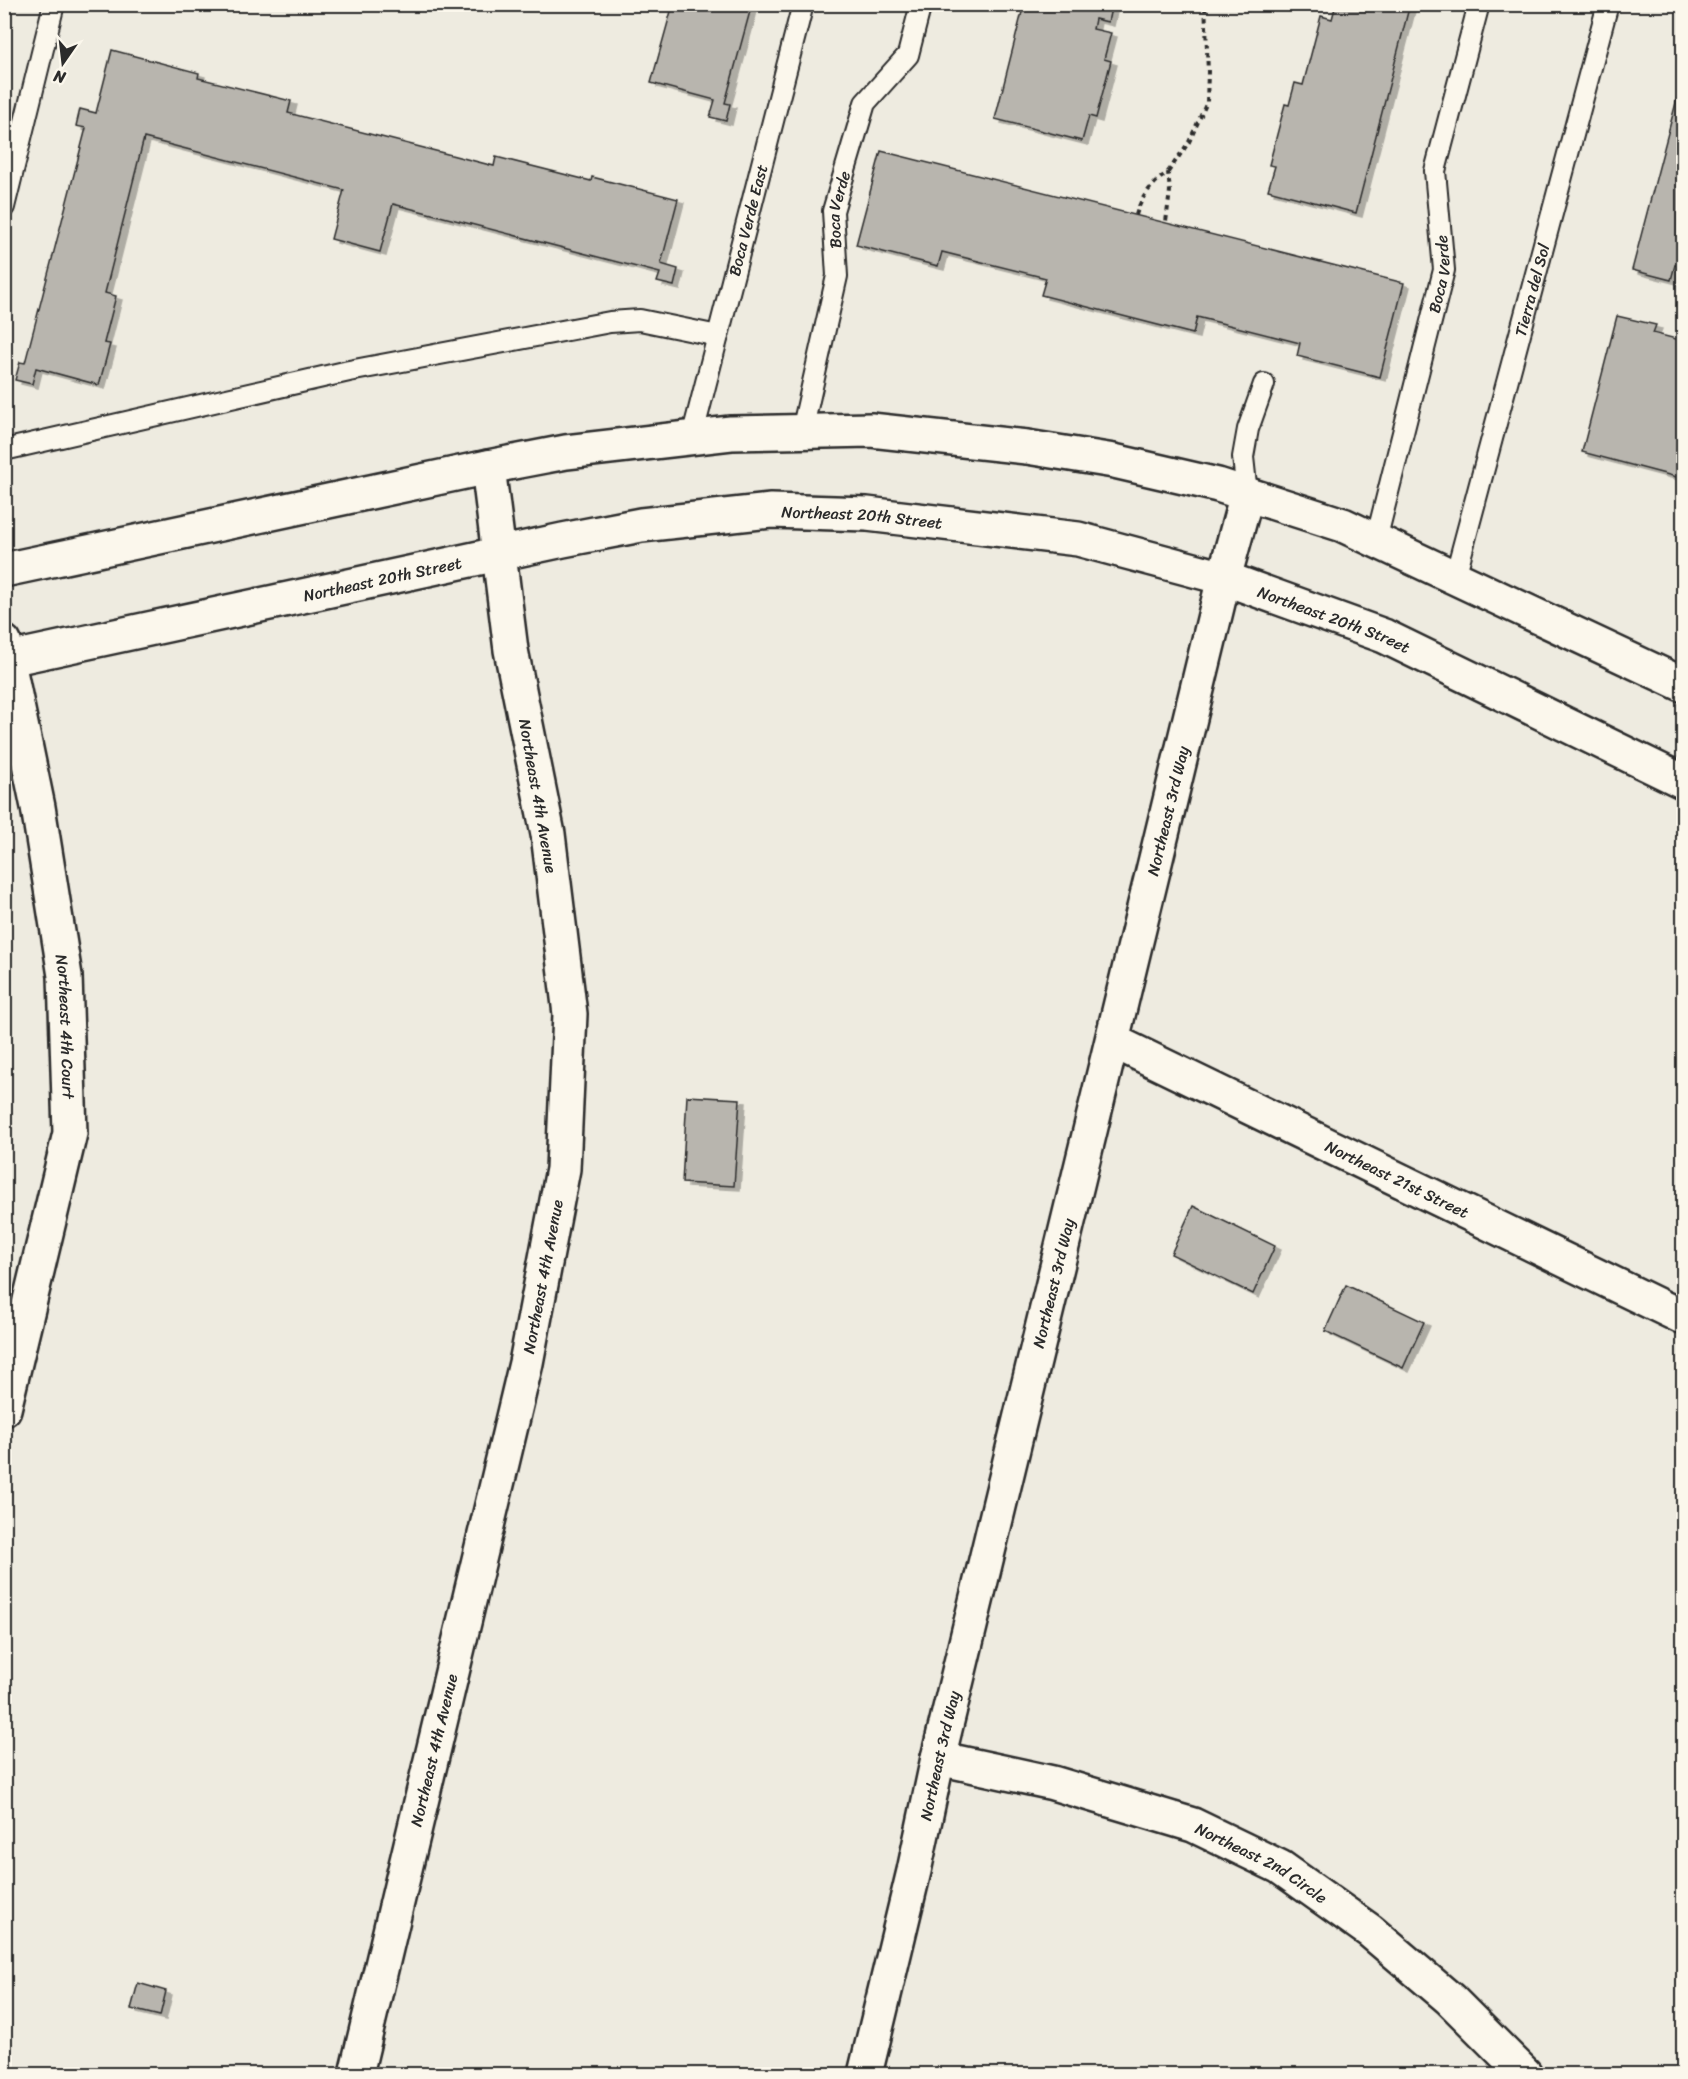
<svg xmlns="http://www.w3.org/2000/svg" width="1688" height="2079" font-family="Sriracha,sans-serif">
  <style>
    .building { fill: #b8b5ae; stroke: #2b2b2b; stroke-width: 1.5; filter: url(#shadow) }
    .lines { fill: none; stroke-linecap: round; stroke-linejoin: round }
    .lane-casing { stroke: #2b2b2b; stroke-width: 24 }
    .street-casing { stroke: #2b2b2b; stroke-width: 38 }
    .secondary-casing { stroke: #2b2b2b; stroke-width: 38 }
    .path { stroke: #2b2b2b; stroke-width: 4; stroke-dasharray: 4.5 4.5; stroke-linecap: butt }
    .lane { stroke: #fbf7ec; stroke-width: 20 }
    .street { stroke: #fbf7ec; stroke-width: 33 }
    .secondary { stroke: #fbf7ec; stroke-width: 33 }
    .labels { text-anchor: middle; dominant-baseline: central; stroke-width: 4.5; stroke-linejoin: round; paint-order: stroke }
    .street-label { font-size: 16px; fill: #2b2b2b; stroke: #fbf7ec }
  </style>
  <defs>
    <filter id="shadow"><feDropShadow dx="6" dy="4" stdDeviation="0" flood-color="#0004"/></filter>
  </defs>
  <rect width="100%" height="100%" fill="#eeebe0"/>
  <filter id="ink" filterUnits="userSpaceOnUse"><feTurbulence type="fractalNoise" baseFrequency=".0167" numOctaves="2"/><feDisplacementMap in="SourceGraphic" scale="12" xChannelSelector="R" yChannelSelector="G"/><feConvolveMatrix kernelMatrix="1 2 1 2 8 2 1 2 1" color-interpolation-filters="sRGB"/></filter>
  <g filter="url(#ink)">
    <g class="building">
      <polygon points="673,4 752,4 725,103 730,104 726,121 710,117 715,100 651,83"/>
      <polygon points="1024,4 1112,4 1108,22 1095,19 1093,29 1111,33 1104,59 1111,61 1096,118 1089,116 1082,141 995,119"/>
      <polygon points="1336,4 1410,4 1356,213 1268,190 1275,166 1269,165 1285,104 1289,105 1295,83 1303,85 1321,16 1332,19"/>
      <polygon points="112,50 199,73 198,78 291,101 288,113 494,166 496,157 591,181 592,177 678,199 661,264 678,269 674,286 657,282 660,273 393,204 380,252 331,239 344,190 144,138 105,293 116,296 104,343 110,344 99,385 36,368 32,384 15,380 20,362 25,363 86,128 76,126 80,109 96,113"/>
      <polygon points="1684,72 1684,267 1675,265 1671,280 1632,270"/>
      <polygon points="881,151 1404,283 1380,377 1297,356 1300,343 1197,317 1193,334 1041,295 1046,278 942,252 938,266 856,245"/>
      <polygon points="1617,316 1656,325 1653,333 1684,341 1684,479 1582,452"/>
      <polygon points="687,1096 740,1099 734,1186 682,1183"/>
      <polygon points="1193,1206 1275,1246 1253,1294 1171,1254"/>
      <polygon points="1346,1285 1424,1322 1403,1368 1325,1331"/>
      <polygon points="138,1983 166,1991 160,2016 131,2009"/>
    </g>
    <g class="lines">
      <defs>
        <g id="lane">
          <polyline points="4,207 54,4"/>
          <path id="s1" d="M802,431L837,276L833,211L865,103L908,55L921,4"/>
          <path id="s2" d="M692,437L803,4"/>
          <polyline points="4,450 349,371 610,322 640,320 718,336"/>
          <polyline points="1247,494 1243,457 1248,429 1264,384"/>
          <path id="s3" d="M1376,540L1444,270L1435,171L1479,4"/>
          <path id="s4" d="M1455,577L1608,4"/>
        </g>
        <g id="street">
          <path id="s5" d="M4,642L38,807L65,976L70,1133L4,1409"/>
          <path id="s6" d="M1113,1041L1684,1318"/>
          <path id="s7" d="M938,1758L1053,1783L1193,1825L1280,1867L1370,1931L1450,1999L1525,2074"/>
          <path id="s8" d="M356,2074L526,1363L563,1169L570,1014L548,834L511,650L488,467"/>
          <path id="s9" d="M865,2074L914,1871L938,1758L1224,578L1247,494"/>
        </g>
        <g id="secondary">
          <polyline points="4,570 488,467 566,452 731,433 871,430 1027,447 1114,461 1218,485 1343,525 1684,685"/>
          <path id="s10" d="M4,660L563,540L641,525L771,511L867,514L1078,539L1224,578L1384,636L1684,782"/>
        </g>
      </defs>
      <use href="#lane" class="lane-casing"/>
      <use href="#street" class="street-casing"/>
      <use href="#secondary" class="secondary-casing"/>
      <g class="path">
        <polyline points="1168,172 1189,142 1207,102 1208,72 1205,4"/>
        <path d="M1136,215C1142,195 1151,185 1168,172L1170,191L1166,222"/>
      </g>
      <use href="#lane" class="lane"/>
      <use href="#street" class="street"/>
      <use href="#secondary" class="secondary"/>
    </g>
  </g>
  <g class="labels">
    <g class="street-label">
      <text stroke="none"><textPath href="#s1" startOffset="226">Boca Verde</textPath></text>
      <text stroke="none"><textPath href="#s2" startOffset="224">Boca Verde East</textPath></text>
      <text stroke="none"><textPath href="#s3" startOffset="274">Boca Verde</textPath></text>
      <text stroke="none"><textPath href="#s4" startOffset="297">Tierra del Sol</textPath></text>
      <text stroke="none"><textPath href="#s10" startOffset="873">Northeast 20th Street</textPath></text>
      <text stroke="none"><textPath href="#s10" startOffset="387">Northeast 20th Street</textPath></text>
      <text stroke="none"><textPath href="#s10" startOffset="1359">Northeast 20th Street</textPath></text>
      <text transform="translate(538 796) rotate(80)">Northeast 4th Avenue</text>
      <text stroke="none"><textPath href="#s9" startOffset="1299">Northeast 3rd Way</textPath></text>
      <text stroke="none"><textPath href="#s5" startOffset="390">Northeast 4th Court</textPath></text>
      <text stroke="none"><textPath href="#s6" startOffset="316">Northeast 21st Street</textPath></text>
      <text stroke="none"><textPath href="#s8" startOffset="819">Northeast 4th Avenue</textPath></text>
      <text stroke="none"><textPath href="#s9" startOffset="813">Northeast 3rd Way</textPath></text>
      <text stroke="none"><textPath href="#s8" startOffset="333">Northeast 4th Avenue</textPath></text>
      <text stroke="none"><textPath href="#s9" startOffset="327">Northeast 3rd Way</textPath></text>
      <text stroke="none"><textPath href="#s7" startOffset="342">Northeast 2nd Circle</textPath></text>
    </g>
  </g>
  <rect width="1688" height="2079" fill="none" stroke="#fbf7ec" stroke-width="24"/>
  <rect x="12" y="12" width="1664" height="2055" fill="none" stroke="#2b2b2b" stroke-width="2" filter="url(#ink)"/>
  <g transform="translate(63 63) rotate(194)" stroke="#fbf7ec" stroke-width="4.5" paint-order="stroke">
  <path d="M0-4.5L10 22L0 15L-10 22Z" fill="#2b2b2b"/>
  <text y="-9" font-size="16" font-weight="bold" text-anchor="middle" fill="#2b2b2b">N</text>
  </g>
</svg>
